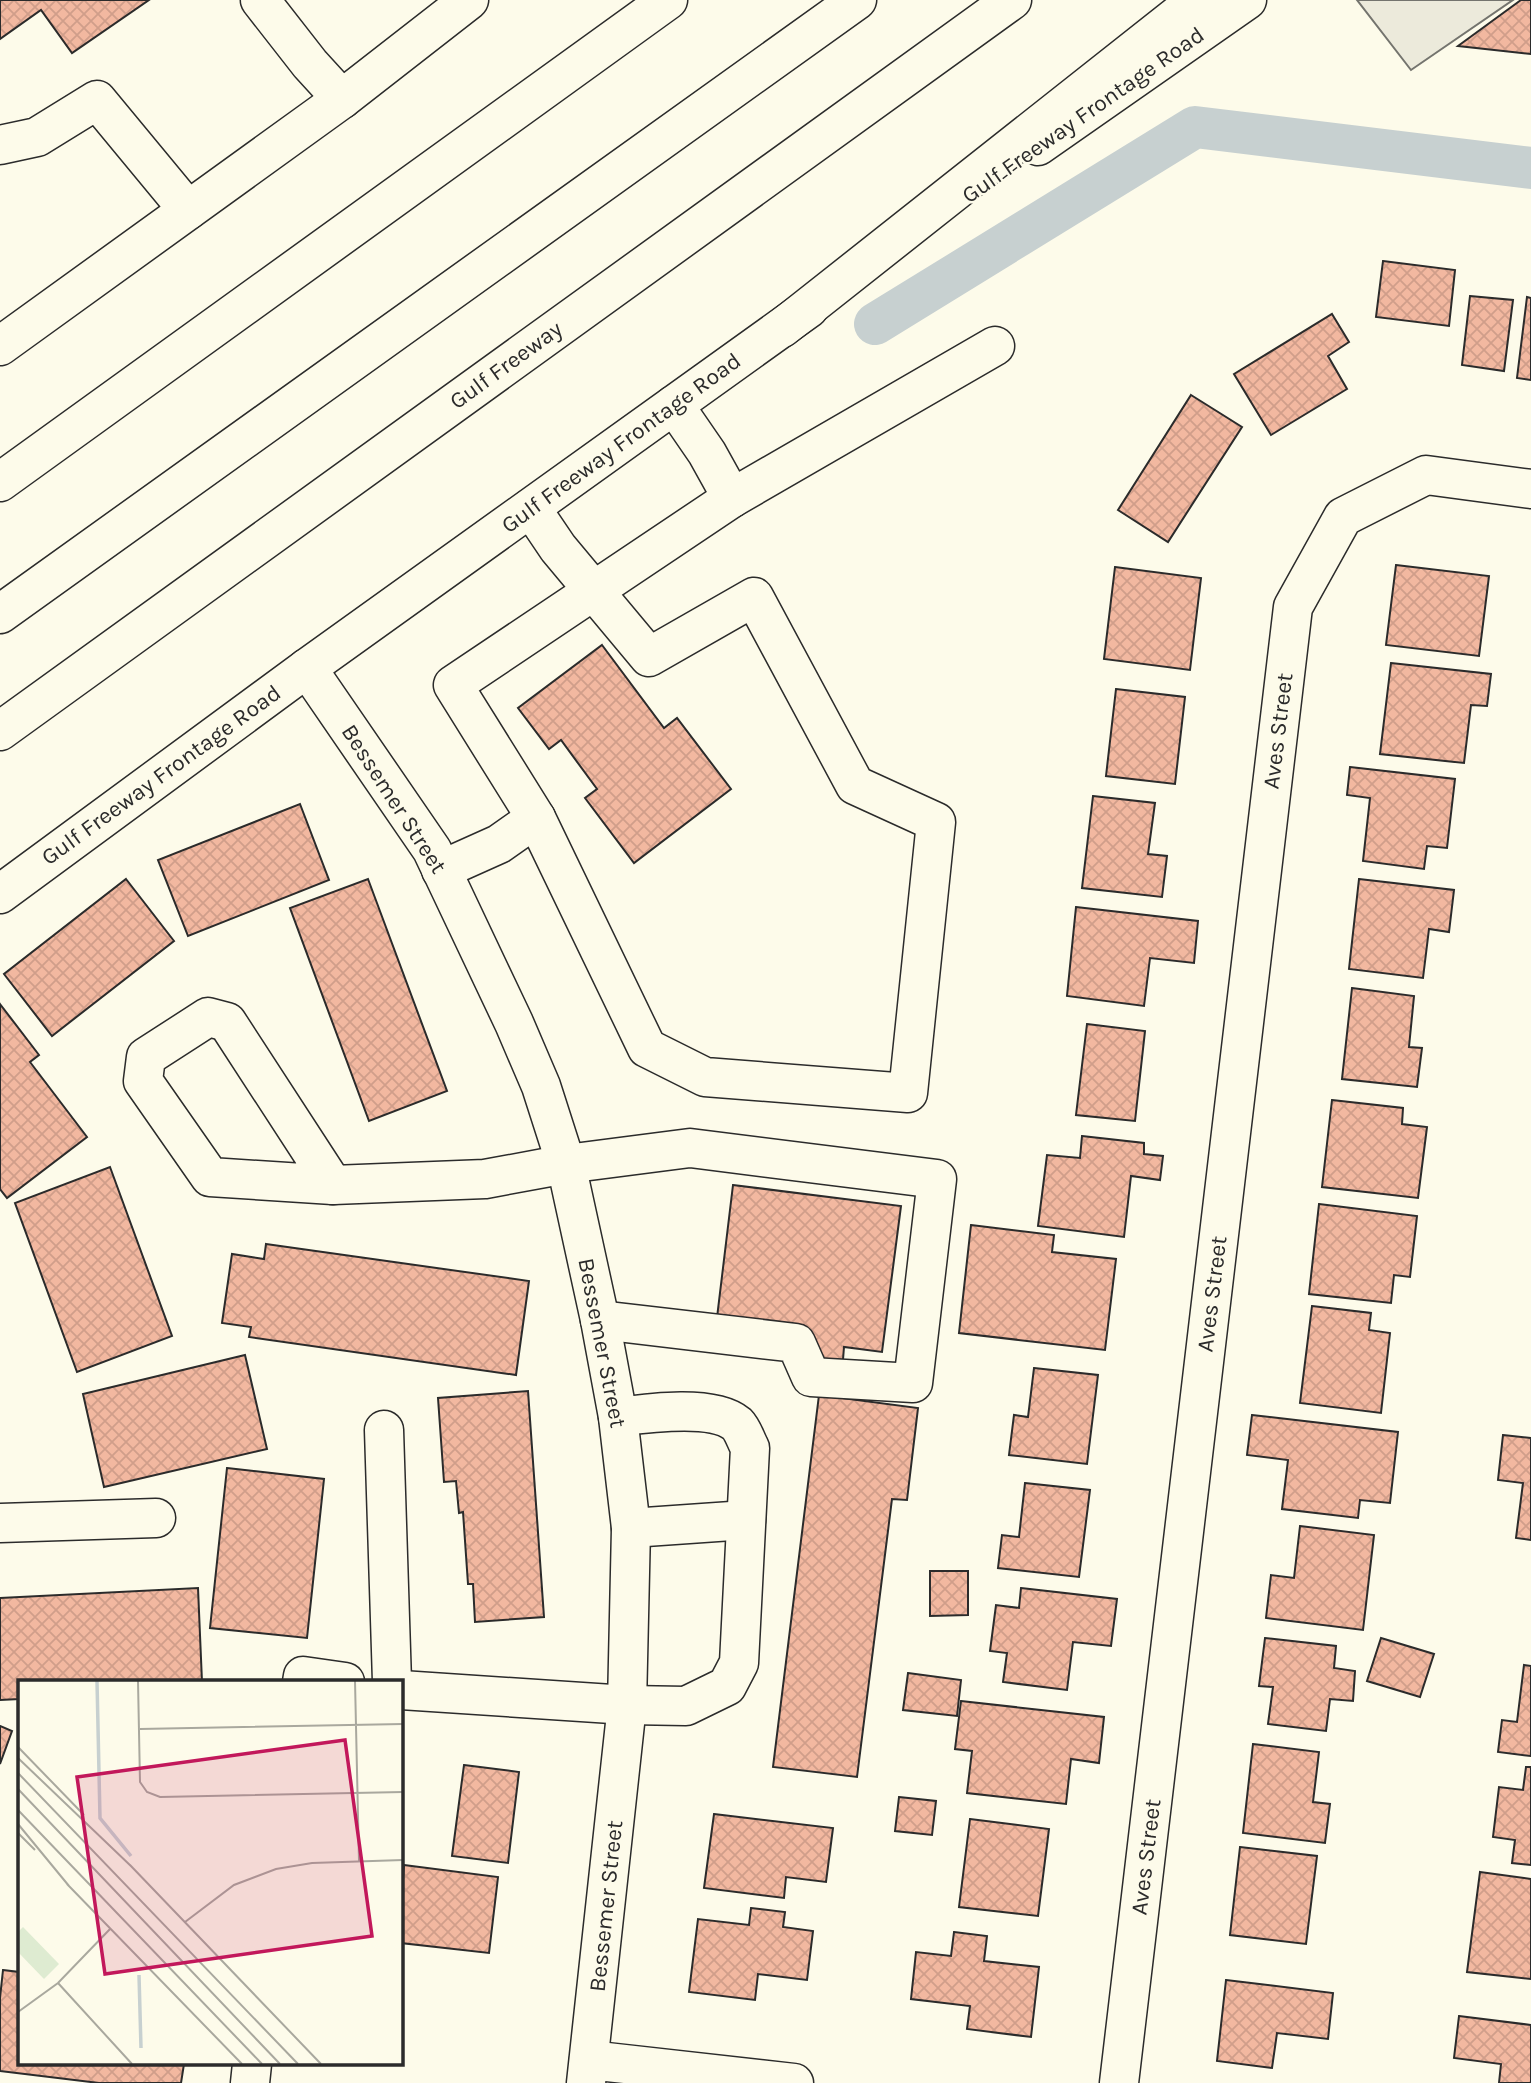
<svg xmlns="http://www.w3.org/2000/svg" width="1531" height="2083" font-family="Karla,sans-serif">
  <style>
    .parking { fill: #eceadb; stroke: #74746e; stroke-width: 2 }
    .lines { fill: none; stroke-linecap: round; stroke-linejoin: round }
    .canal { stroke: #c7d0d0; stroke-width: 42 }
    .building { fill: url(#building-cross-hatch); stroke: #2b2b2b; stroke-width: 2 }
    .minor-casing { stroke: #2b2b2b; stroke-width: 41 }
    .major-casing { stroke: #2b2b2b; stroke-width: 41 }
    .highway-casing { stroke: #2b2b2b; stroke-width: 41 }
    .minor { stroke: #fdfbea; stroke-width: 38 }
    .major { stroke: #fdfbea; stroke-width: 38 }
    .highway { stroke: #fdfbea; stroke-width: 38 }
    .labels { text-anchor: middle; dominant-baseline: central; stroke-width: 5; stroke-linejoin: round; paint-order: stroke }
    .street-label { font-size: 23px; fill: #2b2b2b; stroke: #fdfbea }
    .inset-river { fill: none; stroke: #c7d0d0; stroke-width: 3.5 }
    .inset-road { fill: none; stroke: #a9a89e; stroke-width: 2 }
    .view { fill: #c2185b; fill-opacity: 0.15; stroke: #c2185b; stroke-width: 3.5 }
    .inset-edge { fill: none; stroke: #2b2b2b; stroke-width: 3.5 }
  </style>
  <defs>
    <pattern id="building-cross-hatch" width="8" height="8" patternUnits="userSpaceOnUse" patternTransform="scale(1.75)"><rect width="8" height="8" fill="#f2b8a0"/><path d="M0 0l8 8M0 8l8-8" fill="none" stroke="#d09e8a"/></pattern>
  </defs>
  <rect width="100%" height="100%" fill="#fdfbea"/>
  <polygon class="parking" points="1357,0 1513,0 1411,70"/>
  <g class="lines">
    <polyline class="canal" points="875,324 1195,127 1531,168"/>
  </g>
  <g class="building">
    <polygon points="0,0 149,0 72,53 41,10 0,39"/>
    <polygon points="1521,0 1531,0 1531,54 1458,46"/>
    <polygon points="1383,261 1455,270 1449,326 1376,317"/>
    <polygon points="1470,296 1513,300 1504,371 1462,365"/>
    <polygon points="1527,297 1531,298 1531,380 1517,378"/>
    <polygon points="1332,314 1349,342 1328,356 1347,389 1271,435 1234,374"/>
    <polygon points="1191,395 1242,427 1168,542 1118,510"/>
    <polygon points="1396,565 1489,576 1479,656 1386,645"/>
    <polygon points="1115,567 1201,578 1190,670 1104,659"/>
    <polygon points="602,645 664,728 677,718 731,789 634,863 585,798 597,789 561,740 549,749 518,708"/>
    <polygon points="1391,663 1491,674 1487,706 1471,705 1464,763 1380,754"/>
    <polygon points="1116,689 1185,697 1175,784 1106,776"/>
    <polygon points="1350,767 1455,779 1447,848 1427,846 1424,869 1363,861 1370,798 1347,795"/>
    <polygon points="1093,796 1155,803 1148,854 1167,856 1162,897 1082,888"/>
    <polygon points="300,804 329,880 188,936 158,860"/>
    <polygon points="126,879 174,941 52,1036 4,974"/>
    <polygon points="368,879 447,1091 369,1121 290,908"/>
    <polygon points="1359,879 1454,890 1449,932 1429,929 1423,978 1349,969"/>
    <polygon points="1076,907 1198,921 1194,963 1150,958 1144,1006 1067,996"/>
    <polygon points="1352,988 1414,996 1409,1047 1422,1048 1417,1087 1342,1079"/>
    <polygon points="0,1004 39,1055 30,1062 87,1137 7,1198 0,1189"/>
    <polygon points="1087,1024 1145,1031 1135,1121 1076,1115"/>
    <polygon points="1332,1100 1403,1108 1402,1124 1427,1127 1418,1198 1322,1187"/>
    <polygon points="1082,1136 1144,1143 1144,1154 1163,1156 1160,1180 1131,1176 1124,1237 1038,1226 1047,1155 1080,1158"/>
    <polygon points="110,1167 172,1336 77,1372 15,1203"/>
    <polygon points="733,1185 901,1206 882,1352 844,1347 842,1372 811,1368 716,1326"/>
    <polygon points="1319,1204 1417,1216 1410,1277 1394,1275 1391,1303 1309,1294"/>
    <polygon points="971,1225 1054,1235 1052,1252 1116,1259 1105,1350 959,1333"/>
    <polygon points="266,1244 529,1281 516,1375 249,1337 251,1327 222,1323 232,1254 264,1259"/>
    <polygon points="1312,1306 1371,1313 1369,1330 1390,1333 1381,1413 1300,1403"/>
    <polygon points="245,1355 267,1449 104,1487 83,1394"/>
    <polygon points="1034,1368 1098,1375 1087,1464 1009,1455 1014,1415 1028,1417"/>
    <polygon points="528,1391 544,1617 475,1622 473,1584 468,1584 463,1512 459,1513 456,1481 444,1482 438,1398"/>
    <polygon points="819,1395 918,1408 907,1500 892,1499 857,1777 773,1767"/>
    <polygon points="1252,1415 1398,1432 1390,1503 1360,1500 1358,1518 1282,1509 1288,1460 1247,1455"/>
    <polygon points="1503,1435 1531,1438 1531,1540 1516,1538 1523,1483 1498,1480"/>
    <polygon points="227,1468 324,1479 307,1638 210,1628"/>
    <polygon points="1025,1483 1090,1490 1079,1577 998,1568 1002,1535 1019,1537"/>
    <polygon points="1300,1526 1374,1535 1363,1630 1266,1618 1271,1575 1294,1578"/>
    <polygon points="930,1571 968,1571 968,1615 930,1616"/>
    <polygon points="198,1588 202,1682 19,1682 19,1699 0,1700 0,1598"/>
    <polygon points="1021,1588 1117,1599 1111,1646 1073,1642 1067,1690 1003,1682 1007,1653 990,1651 996,1605 1019,1608"/>
    <polygon points="1265,1638 1336,1646 1334,1668 1355,1671 1353,1701 1330,1699 1326,1731 1268,1724 1273,1687 1259,1686"/>
    <polygon points="1381,1638 1434,1654 1420,1697 1367,1681"/>
    <polygon points="1524,1665 1531,1666 1531,1756 1498,1752 1502,1720 1517,1722"/>
    <polygon points="908,1673 961,1680 957,1716 903,1710"/>
    <polygon points="961,1701 1104,1717 1099,1763 1071,1759 1066,1804 967,1793 972,1751 955,1749"/>
    <polygon points="0,1726 12,1731 0,1764"/>
    <polygon points="1253,1744 1319,1752 1313,1802 1330,1804 1325,1843 1243,1833"/>
    <polygon points="464,1765 519,1772 508,1863 452,1856"/>
    <polygon points="1526,1767 1531,1767 1531,1865 1512,1863 1515,1840 1493,1837 1499,1787 1523,1790"/>
    <polygon points="899,1797 936,1801 932,1835 895,1831"/>
    <polygon points="714,1814 833,1828 826,1882 786,1877 784,1898 704,1888"/>
    <polygon points="970,1819 1049,1829 1038,1916 959,1907"/>
    <polygon points="1240,1847 1317,1856 1306,1944 1230,1935"/>
    <polygon points="404,1865 498,1877 489,1953 401,1943 401,1878 403,1878"/>
    <polygon points="1480,1872 1531,1879 1531,1979 1467,1972"/>
    <polygon points="751,1908 785,1912 783,1927 813,1931 807,1980 758,1974 755,2000 689,1992 698,1919 749,1925"/>
    <polygon points="954,1932 987,1936 984,1961 1039,1967 1031,2037 967,2029 970,2006 911,1999 916,1952 951,1956"/>
    <polygon points="3,1970 19,1972 19,2064 184,2064 181,2083 99,2083 0,2071 0,1998"/>
    <polygon points="1226,1980 1333,1993 1328,2039 1277,2033 1272,2068 1217,2061"/>
    <polygon points="1459,2016 1531,2025 1531,2083 1499,2083 1501,2064 1454,2058"/>
  </g>
  <g class="lines">
    <defs>
      <g id="minor">
        <polyline points="260,0 310,64 342,99"/>
        <polyline points="0,145 37,137 97,100 188,210"/>
        <polyline points="732,498 995,346"/>
        <polyline points="307,668 432,850 514,1023 541,1086 566,1164 600,1320 618,1417 631,1528 627,1705 586,2083"/>
        <polyline points="536,818 453,685 732,498 707,453 674,405"/>
        <polyline points="441,870 499,844 536,818 647,1048 705,1077 908,1093 936,822 855,785 754,597 649,657 558,548 531,508"/>
        <polygon points="208,1017 227,1022 333,1185 210,1177 143,1081 146,1057"/>
        <polyline points="333,1185 485,1179 566,1164 690,1148 937,1179 913,1383 811,1377 796,1343 600,1320"/>
        <polyline points="384,1430 392,1682"/>
        <polyline points="0,1523 156,1518"/>
        <polyline points="631,1528 746,1520"/>
        <polyline points="302,1682 303,1676 345,1682"/>
        <path d="M401,1690L627,1705L686,1706L727,1686L739,1663L750,1448C746,1441 743,1430 737,1424C713,1404 648,1413 618,1417"/>
        <polyline points="589,2060 794,2083"/>
        <polyline points="250,2083 252,2064"/>
        <polyline points="1119,2083 1293,607 1343,517 1426,475 1531,489"/>
      </g>
      <g id="major">
        <polyline points="1038,146 1247,0"/>
        <polyline points="0,346 342,99 469,0"/>
        <polyline points="0,894 307,668 809,308"/>
      </g>
      <g id="highway">
        <polyline points="782,328 1197,0"/>
        <polyline points="0,482 668,0"/>
        <polyline points="0,614 857,0"/>
        <polyline points="0,731 1012,0"/>
      </g>
    </defs>
    <use href="#minor" class="minor-casing"/>
    <use href="#major" class="major-casing"/>
    <use href="#highway" class="highway-casing"/>
    <use href="#minor" class="minor"/>
    <use href="#major" class="major"/>
    <use href="#highway" class="highway"/>
  </g>
  <g class="labels">
    <g class="street-label">
      <text transform="translate(1083 115) rotate(-35)">Gulf Freeway Frontage Road</text>
      <text transform="translate(506 365) rotate(-36)">Gulf Freeway</text>
      <text transform="translate(621 443) rotate(-36)">Gulf Freeway Frontage Road</text>
      <text transform="translate(1278 731) rotate(-83)">Aves Street</text>
      <text transform="translate(161 775) rotate(-36)">Gulf Freeway Frontage Road</text>
      <text transform="translate(394 799) rotate(57)">Bessemer Street</text>
      <text transform="translate(1212 1294) rotate(-83)">Aves Street</text>
      <text transform="translate(602 1343) rotate(79)">Bessemer Street</text>
      <text transform="translate(1146 1857) rotate(-83)">Aves Street</text>
      <text transform="translate(606 1906) rotate(-84)">Bessemer Street</text>
    </g>
  </g>
  <g transform="translate(18 1680)">
    <rect width="385" height="385" fill="#fdfbea"/>
    <path d="M5,247L41,284L26,299L0,272V252Z" fill="#deebd1"/>
    <path class="inset-river" d="M79,1L82,138L113,176M121,295L123,368"/>
    <path class="inset-road" d="M120,1L122,102L129,112L142,117L385,112M337,1L341,181M122,49L385,44M0,67L66,135M0,78L115,188M0,93L280,384M0,109L262,384M0,130L244,384M0,144L51,206M0,153L17,170M112,185L303,384M49,204L224,384M167,242L216,205L258,189L294,183L385,180M40,303L114,384M0,332L40,303L93,248"/>
    <path class="view" d="M327,60L354,256L87,294L59,97Z"/>
    <rect width="385" height="385" class="inset-edge"/>
  </g>
</svg>
